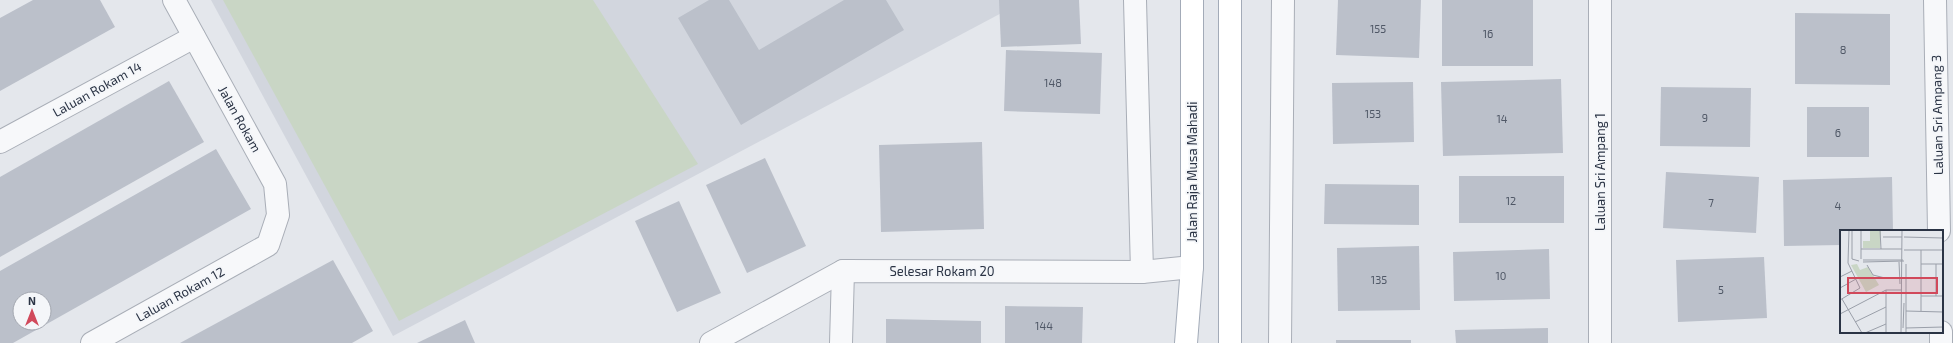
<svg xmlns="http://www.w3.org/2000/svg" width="1953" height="343" font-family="'Exo 2',sans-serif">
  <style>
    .built { fill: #d2d6de }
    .green { fill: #c9d6c5 }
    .building { fill: #bbc0ca; fill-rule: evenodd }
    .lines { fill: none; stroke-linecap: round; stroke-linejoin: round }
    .minor-casing { stroke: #a9aeb7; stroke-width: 24 }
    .major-casing { stroke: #a3abb8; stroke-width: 24 }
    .minor { stroke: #f7f8fa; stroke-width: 22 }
    .major { stroke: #fff; stroke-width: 22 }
    .labels { text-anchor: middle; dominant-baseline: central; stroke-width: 3.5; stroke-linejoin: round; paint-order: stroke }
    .number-label { font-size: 11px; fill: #4f5766 }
    .street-label { font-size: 13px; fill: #2b3445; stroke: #f4f6f9 }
    .inset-road { fill: none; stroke: #9a9fa9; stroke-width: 1 }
    .view { fill: #d1495b; fill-opacity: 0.15; stroke: #d1495b; stroke-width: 2 }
    .inset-edge { fill: none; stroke: #2b3445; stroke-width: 2 }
  </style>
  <rect width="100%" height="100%" fill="#e4e7ec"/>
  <polygon class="built" points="211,0 1026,0 393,336"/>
  <polygon class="green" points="223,0 593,0 698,164 399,321"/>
  <g class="building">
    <polygon points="33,0 100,0 115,27 0,91 0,18"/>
    <polygon points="709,0 729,0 759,50 844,0 886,0 904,30 741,125 678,18"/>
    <polygon points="999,0 1079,0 1081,44 1001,47"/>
    <polygon points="1338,0 1421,0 1419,58 1336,55"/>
    <rect x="1442" y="0" width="91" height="66"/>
    <polygon points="1795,13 1890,14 1890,85 1795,84"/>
    <polygon points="1006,50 1102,53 1100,114 1004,111"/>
    <polygon points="1561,79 1563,153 1443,156 1441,82"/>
    <polygon points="169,81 204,142 0,257 0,177"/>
    <polygon points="1413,82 1414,142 1333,144 1332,83"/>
    <polygon points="1661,87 1751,88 1750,147 1660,146"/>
    <rect x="1807" y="107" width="62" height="50"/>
    <polygon points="982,142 984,229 881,232 879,145"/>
    <path d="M216,149L251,209L13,343H0V271ZM20,299H44V323H20Z"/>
    <polygon points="765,158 806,246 747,273 706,185"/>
    <polygon points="1666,172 1759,177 1756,233 1663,228"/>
    <rect x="1459" y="176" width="105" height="47"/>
    <polygon points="1892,177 1893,231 1841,231 1841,245 1784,246 1783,180"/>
    <polygon points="1325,184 1419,185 1419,225 1324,224"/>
    <polygon points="679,201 721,293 677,312 635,221"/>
    <polygon points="1419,246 1420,310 1338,311 1337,248"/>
    <polygon points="1549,249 1550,299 1454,301 1453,252"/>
    <polygon points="1764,257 1767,318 1678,322 1676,260"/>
    <polygon points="333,260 373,331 352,343 180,343"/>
    <polygon points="1005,306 1083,307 1082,343 1005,343"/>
    <polygon points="886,319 981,321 981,343 886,343"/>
    <polygon points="465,320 475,343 417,343"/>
    <polygon points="1548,328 1548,343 1456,343 1455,330"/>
    <rect x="1336" y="340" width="75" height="3"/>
  </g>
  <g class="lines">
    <defs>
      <g id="minor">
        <polyline points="1135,0 1142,272"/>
        <polyline points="1600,0 1600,343"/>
        <polyline points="1935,0 1939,231"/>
        <polyline points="0,142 194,37"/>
        <polyline points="1941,332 1941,343"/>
        <polyline points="92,343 268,245 278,215 275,184 174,0"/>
        <polyline points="711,343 843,271 1142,272 1192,267"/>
        <polyline points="841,343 843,271"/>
        <polyline points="1280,343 1283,0"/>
      </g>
      <g id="major">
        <polyline points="1186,343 1192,267 1192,0"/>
        <polyline points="1230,343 1230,0"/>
      </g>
    </defs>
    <use href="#minor" class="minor-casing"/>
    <use href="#major" class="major-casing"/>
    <use href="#minor" class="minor"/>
    <use href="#major" class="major"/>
  </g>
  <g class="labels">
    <g class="number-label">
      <text x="1378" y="28">155</text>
      <text x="1488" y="33">16</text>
      <text x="1843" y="49">8</text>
      <text x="1053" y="82">148</text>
      <text x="1373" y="113">153</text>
      <text x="1705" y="117">9</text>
      <text x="1502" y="118">14</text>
      <text x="1838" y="132">6</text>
      <text x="1511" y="200">12</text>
      <text x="1711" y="202">7</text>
      <text x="1838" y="205">4</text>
      <text x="1501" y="275">10</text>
      <text x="1379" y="279">135</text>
      <text x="1721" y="289">5</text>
      <text x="1044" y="325">144</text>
    </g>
    <g class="street-label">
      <text transform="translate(97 89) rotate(-29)">Laluan Rokam 14</text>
      <text transform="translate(1937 115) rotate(-91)">Laluan Sri Ampang 3</text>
      <text transform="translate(240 119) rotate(61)">Jalan Rokam</text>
      <text transform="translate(1192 172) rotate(-90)">Jalan Raja Musa Mahadi</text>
      <text transform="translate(1600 172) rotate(-90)">Laluan Sri Ampang 1</text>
      <text x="942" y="271">Selesar Rokam 20</text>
      <text transform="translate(180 294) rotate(-29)">Laluan Rokam 12</text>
    </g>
  </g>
  <g transform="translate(1840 230)">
    <rect width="103" height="103" fill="#e4e7ec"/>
    <path d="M30,1H41L40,18H23V11H30ZM17,34L20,40L28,37L39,55L26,62L11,35Z" fill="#c9d6c5"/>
    <path class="inset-road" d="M12,0V29L19,31M40,0L41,19M43,7H62M64,7L103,8M21,19H62M64,20H103M81,20V81M21,29V0M23,30H63M23,32L64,31M59,32L60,54M66,34V103M81,34H103M96,34V66M27,35L33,45L45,48M0,47L12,41M0,58L16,49M81,66H103M2,69L22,103M0,70L20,58L8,33L9,0M66,81L103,82M0,84L46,60H62M15,92L46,77M63,98L64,73M66,98L103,97M25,103L46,94M46,103V60M61,103L62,0"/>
    <path class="view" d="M8,48H97V63H8Z"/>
    <rect width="103" height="103" class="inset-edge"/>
  </g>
  <g transform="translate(32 311)"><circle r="19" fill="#f4f6f9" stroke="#a4a8b1"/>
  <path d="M0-3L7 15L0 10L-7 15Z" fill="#d1495b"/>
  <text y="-6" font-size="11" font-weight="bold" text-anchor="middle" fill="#2b3445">N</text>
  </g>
</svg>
